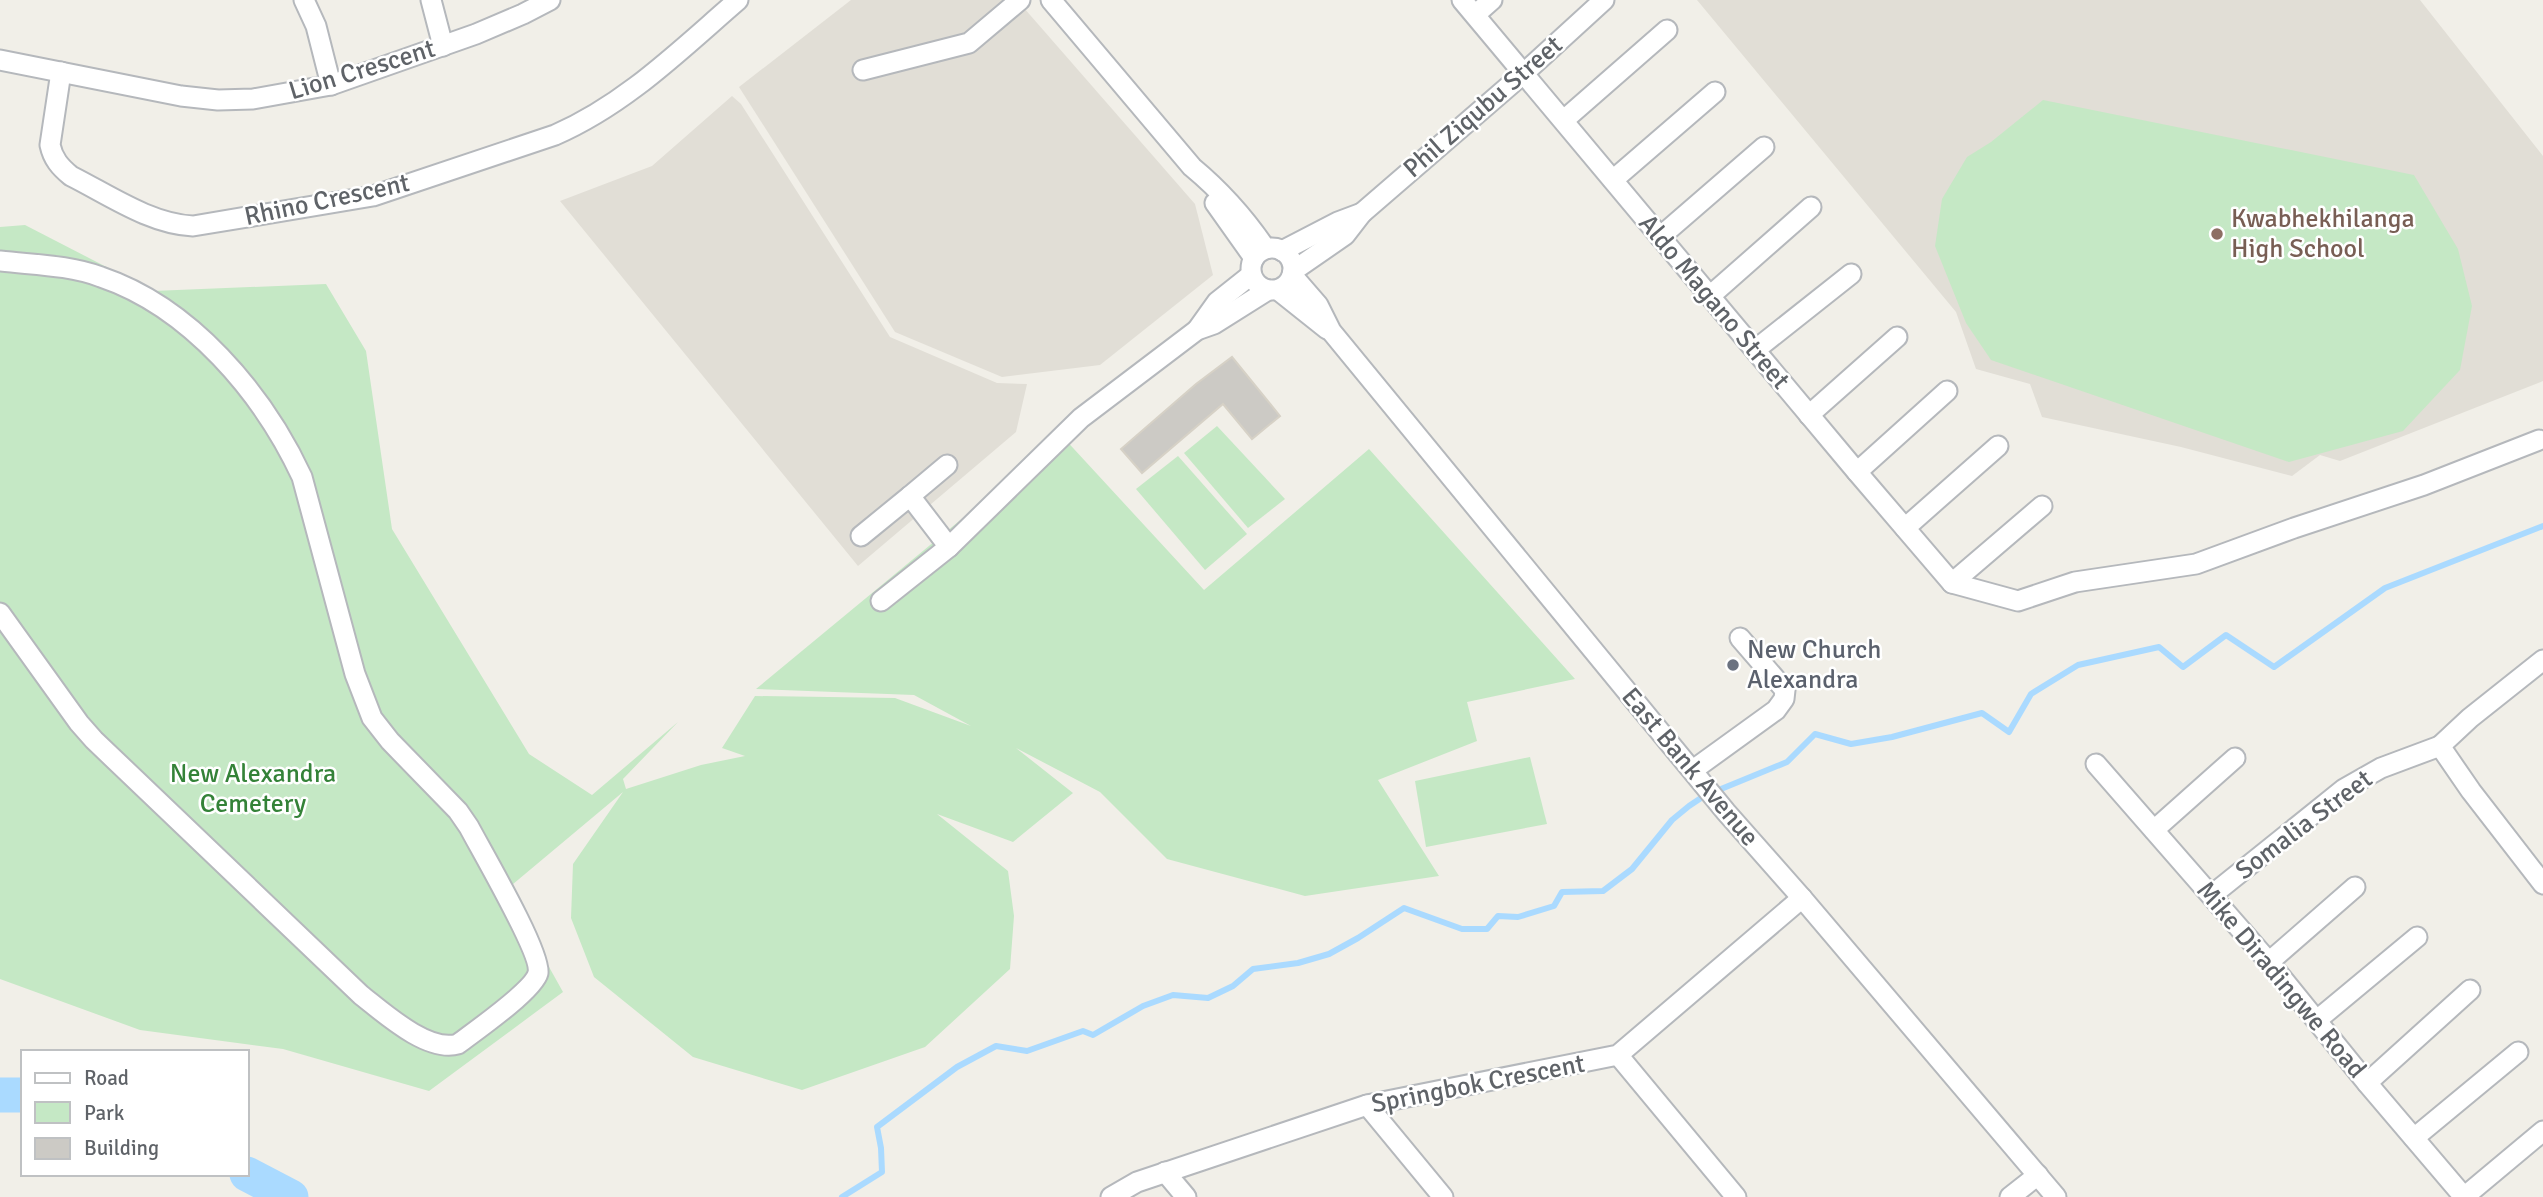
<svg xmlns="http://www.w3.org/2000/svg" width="2543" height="1197" font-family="Signika,sans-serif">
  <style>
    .education { fill: #e1ded6 }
    .green { fill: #c5e8c5 }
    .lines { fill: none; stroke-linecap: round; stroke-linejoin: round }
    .stream { stroke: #aadaff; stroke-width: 6 }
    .river { stroke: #aadaff; stroke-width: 35 }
    .building { fill: #cccac5; stroke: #d6d1c6; stroke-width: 2 }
    .minor-casing { stroke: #b5b8bc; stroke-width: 23 }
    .minor { stroke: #fff; stroke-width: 19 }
    .education-dot { fill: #8d6e63; stroke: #fff; stroke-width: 2.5 }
    .worship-dot { fill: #6b7280; stroke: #fff; stroke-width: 2.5 }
    .labels { text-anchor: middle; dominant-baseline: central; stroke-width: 5; stroke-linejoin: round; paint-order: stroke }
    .street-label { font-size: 26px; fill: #5f6368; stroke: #fff }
    .education-label { font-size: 26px; fill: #785e54; stroke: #fff; text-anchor: start }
    .worship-label { font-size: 26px; fill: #5b616d; stroke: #fff; text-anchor: start }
    .park-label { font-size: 26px; fill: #348238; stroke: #fff }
  </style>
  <rect width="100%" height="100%" fill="#f1efe8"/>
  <g class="education">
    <polygon points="851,0 1017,0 1195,204 1213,275 1100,365 1002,377 895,332 739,87"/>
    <polygon points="1697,0 2420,0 2543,156 2543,381 2340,461 2320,455 2292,476 2181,447 2042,417 2030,384 1976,369 1956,312"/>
    <polygon points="732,96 741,104 890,337 997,383 1027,384 1016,432 858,566 560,201 652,166"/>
  </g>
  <g class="green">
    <polygon points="2043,100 2414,175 2458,249 2472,306 2460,370 2403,431 2289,462 1991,360 1966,323 1935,246 1942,199 1967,157 1991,142"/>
    <polygon points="25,225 153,291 326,284 366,351 392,529 529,754 592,795 678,722 623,779 626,789 701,765 745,756 722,748 755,696 895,698 971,726 914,695 756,689 1062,436 1204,590 1369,449 1575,679 1467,702 1477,741 1378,780 1439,876 1305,896 1167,859 1100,792 1016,748 1073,793 1013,842 937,814 1008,871 1014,916 1010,969 925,1047 802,1090 693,1057 594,977 571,918 573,864 623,792 506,890 563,992 429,1091 283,1049 140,1030 0,979 0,227"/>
    <polygon points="1217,426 1285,499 1248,528 1184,453"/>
    <polygon points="1178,456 1247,534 1205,570 1136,489"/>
    <polygon points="1530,757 1547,824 1426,847 1415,781"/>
  </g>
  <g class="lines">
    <polyline class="stream" points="842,1197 882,1172 881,1148 877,1127 957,1067 996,1046 1027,1051 1083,1031 1093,1035 1143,1006 1173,995 1208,998 1233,986 1253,969 1298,963 1329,954 1358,938 1404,908 1462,929 1487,929 1498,916 1518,917 1554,906 1562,892 1603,891 1632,869 1672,820 1689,806 1704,796 1787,762 1815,734 1851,744 1892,737 1982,713 2009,732 2031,694 2078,665 2159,647 2183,667 2226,635 2274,667 2385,588 2543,526"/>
    <g class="river">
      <polyline points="0,1095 23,1095"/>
      <polyline points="247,1174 291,1197"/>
    </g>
  </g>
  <polygon class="building" points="1232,357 1280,416 1252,439 1223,404 1142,473 1121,449 1196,384"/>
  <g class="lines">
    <defs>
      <g id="minor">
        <polyline points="304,0 316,26 331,85"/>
        <polyline points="431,0 443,46"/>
        <path d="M1051,0L1192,167C1221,191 1245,218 1266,249"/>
        <polyline points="1462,0 1857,472 1952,583 2018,601 2075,582 2196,564 2294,528 2424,485 2539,440"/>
        <polyline points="1475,15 1492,0"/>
        <polyline points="0,60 181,96 218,100 253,99 331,85 476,34 523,14 550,0"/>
        <polyline points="863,70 969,43 1020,0"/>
        <path d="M61,72L50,145C53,159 60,167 71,176C109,195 150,224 193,226L373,196L555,135C626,104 680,50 738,0"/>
        <polyline points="1564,120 1667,30"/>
        <polyline points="1613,180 1715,92"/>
        <polyline points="1215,203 1254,258"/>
        <polyline points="1660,237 1764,147"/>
        <circle cx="1272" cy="269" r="21"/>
        <polyline points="1282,251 1338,222 1362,213"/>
        <path d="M0,261C34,265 69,265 101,277C190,307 263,393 302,477L355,674L372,718L390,741L458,811L469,827C481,850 542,954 538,973C534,990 474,1032 458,1044C428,1053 384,1013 361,995L94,740L79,723L0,613"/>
        <polyline points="1293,271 1345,235 1362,213 1523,74 1604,0"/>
        <polyline points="1292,275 1318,305 1331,331 1726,812 1802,898 2056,1197"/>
        <polyline points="1278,290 1327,329"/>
        <polyline points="1710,296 1811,207"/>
        <polyline points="1197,330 1217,302 1251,275"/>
        <polyline points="1755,350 1851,274"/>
        <polyline points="1809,415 1897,337"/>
        <polyline points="947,465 910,496 949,547"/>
        <polyline points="1857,472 1947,391"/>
        <polyline points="1905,528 1998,446"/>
        <polyline points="861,536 910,496"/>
        <polyline points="1952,583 2042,506"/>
        <polyline points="881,601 949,547 1081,418 1197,330 1214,324 1268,290"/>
        <polyline points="2543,660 2470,718 2440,746 2471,791 2543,884"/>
        <polyline points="2096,764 2269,962 2367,1083 2464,1197"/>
        <polyline points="1693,770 1776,710 1784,699 1785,690 1740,638"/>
        <polyline points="2154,830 2235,758"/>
        <polyline points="2212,895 2344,789 2381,768 2440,746"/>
        <polyline points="2269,962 2355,887"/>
        <polyline points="2317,1020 2417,937"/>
        <polyline points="1618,1055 1736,1197"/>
        <polyline points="2367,1083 2470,990"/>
        <polyline points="1367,1105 1443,1197"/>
        <polyline points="2414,1138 2518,1052"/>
        <polyline points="1165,1172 1186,1197"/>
        <polyline points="1111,1197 1137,1182 1367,1105 1618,1055 1802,898"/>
        <polyline points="2010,1197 2038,1175"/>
        <polyline points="2464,1197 2543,1131"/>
      </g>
    </defs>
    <use href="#minor" class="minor-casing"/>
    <use href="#minor" class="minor"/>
  </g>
  <circle class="education-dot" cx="2217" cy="234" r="7"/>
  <circle class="worship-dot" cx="1733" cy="665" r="7"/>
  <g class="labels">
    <g class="street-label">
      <text transform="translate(362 70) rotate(-17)">Lion Crescent</text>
      <text transform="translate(1483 107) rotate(-41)">Phil Ziqubu Street</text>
      <text transform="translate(327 200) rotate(-12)">Rhino Crescent</text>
      <text transform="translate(1714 302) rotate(50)">Aldo Magano Street</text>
      <text transform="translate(1690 767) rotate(50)">East Bank Avenue</text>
      <text transform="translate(2304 825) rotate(-37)">Somalia Street</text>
      <text transform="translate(2281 980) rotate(50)">Mike Diradingwe Road</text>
      <text transform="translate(1478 1084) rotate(-11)">Springbok Crescent</text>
    </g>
    <g class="education-label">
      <text x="2231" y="219">Kwabhekhilanga<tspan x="2231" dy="30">High School</tspan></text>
    </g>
    <g class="worship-label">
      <text x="1747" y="650">New Church<tspan x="1747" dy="30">Alexandra</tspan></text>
    </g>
    <g class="park-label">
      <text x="253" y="774">New Alexandra<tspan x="253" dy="30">Cemetery</tspan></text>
    </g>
  </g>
  <rect x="21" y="1050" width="228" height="126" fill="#ffffff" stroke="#bfc1c3" stroke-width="2"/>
  <rect x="35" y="1073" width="35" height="10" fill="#ffffff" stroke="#bfc1c3" stroke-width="2"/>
  <text x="84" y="1085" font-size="21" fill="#5f6368">Road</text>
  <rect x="35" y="1102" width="35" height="21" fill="#c5e8c5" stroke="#bfc1c3" stroke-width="2"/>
  <text x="84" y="1120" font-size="21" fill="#5f6368">Park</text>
  <rect x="35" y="1138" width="35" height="21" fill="#cccac5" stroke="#bfc1c3" stroke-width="2"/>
  <text x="84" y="1155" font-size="21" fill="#5f6368">Building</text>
</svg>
